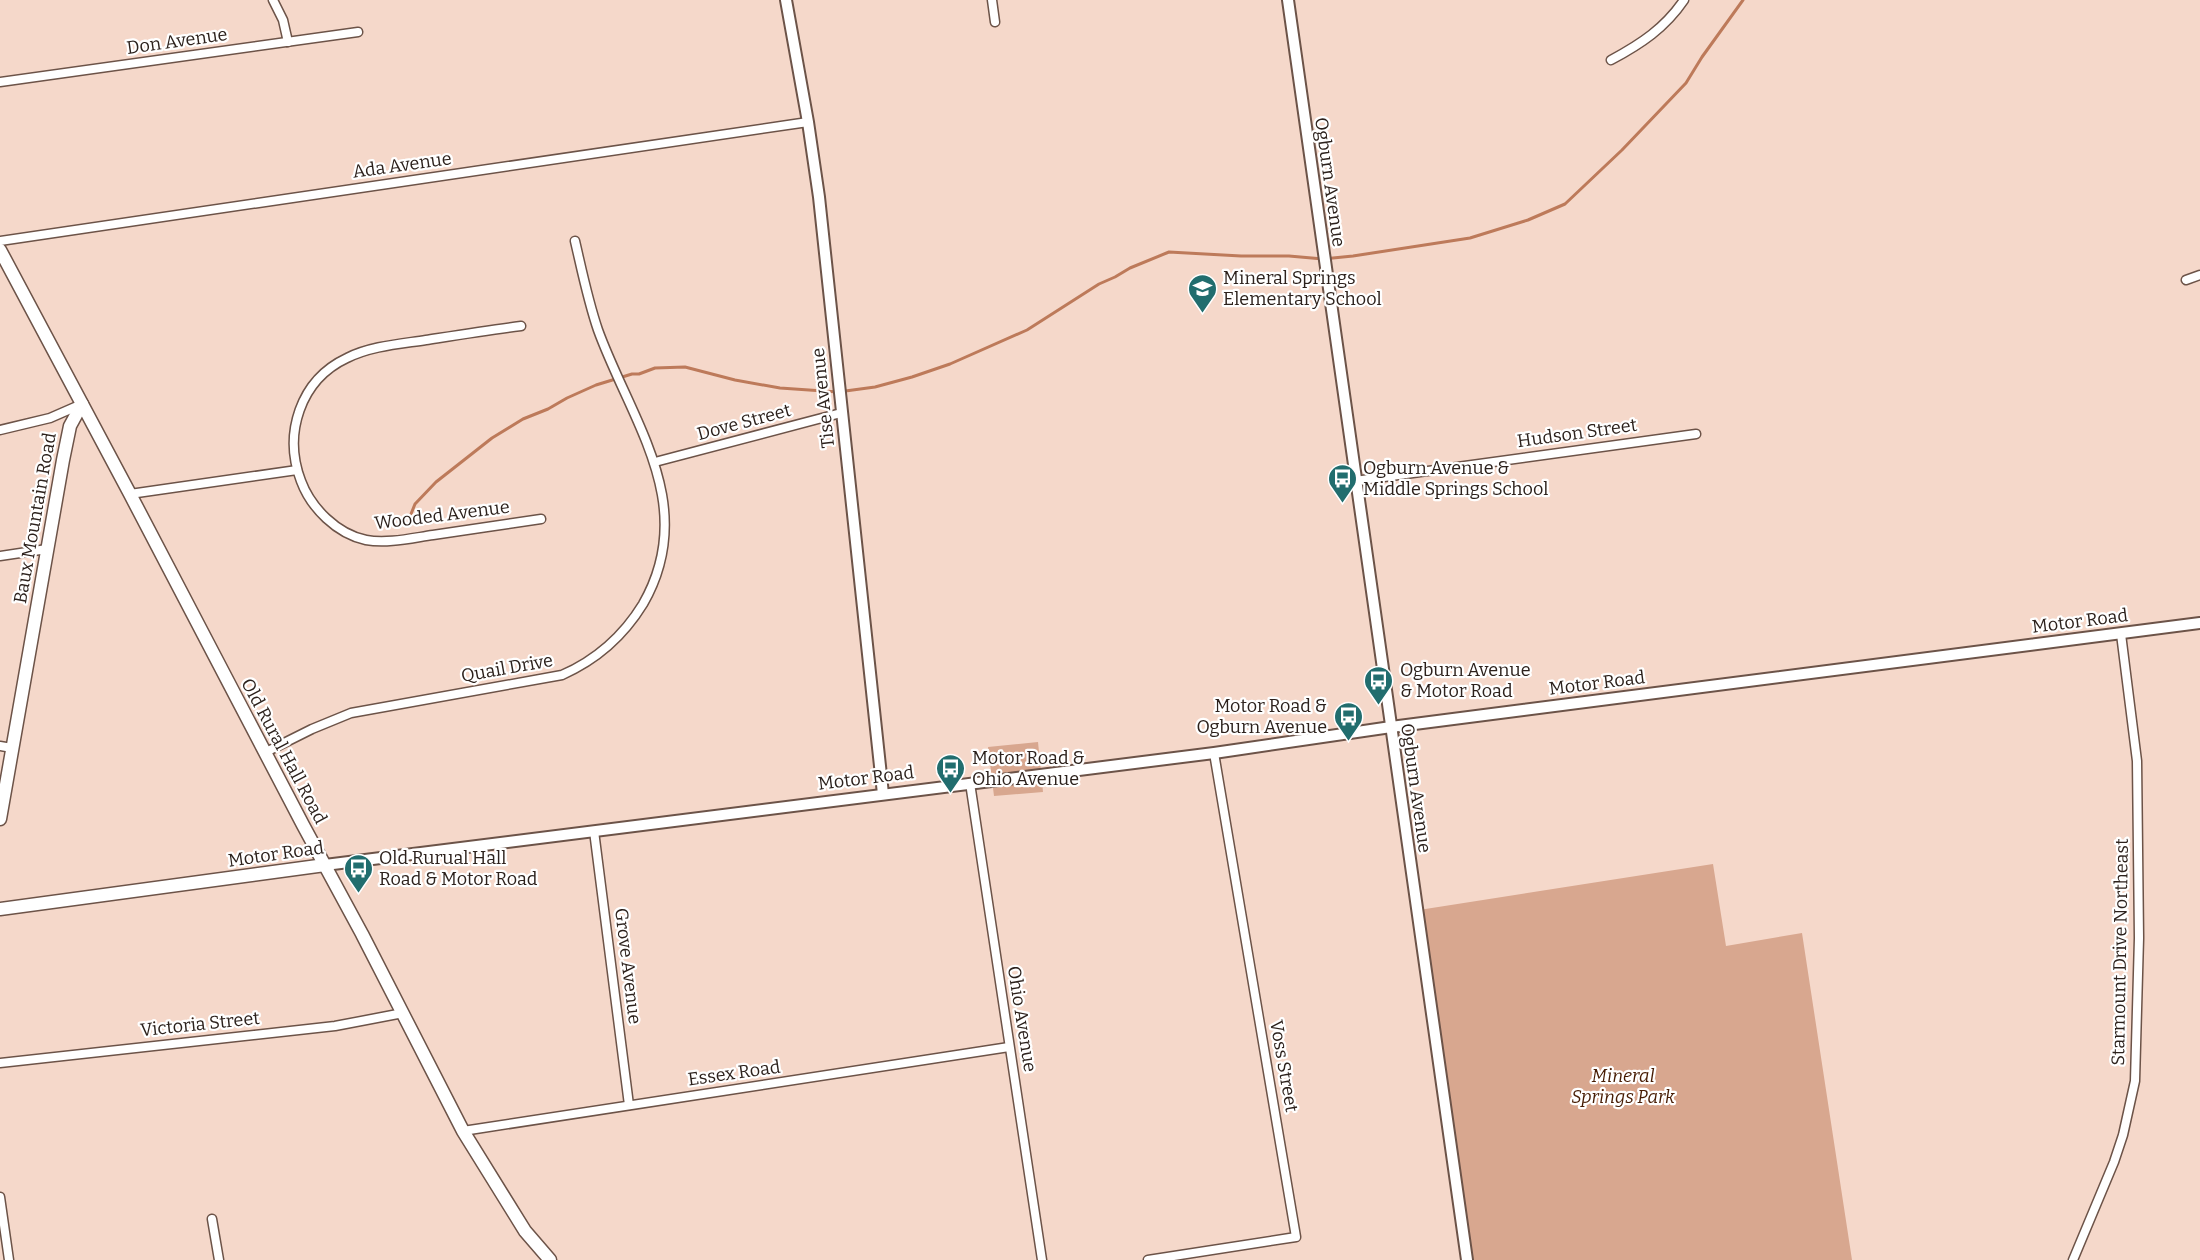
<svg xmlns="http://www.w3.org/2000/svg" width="2200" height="1260" font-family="Bitter,serif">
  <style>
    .green { fill: #d8a78f }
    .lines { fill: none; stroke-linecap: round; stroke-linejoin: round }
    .stream { stroke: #bd7a5a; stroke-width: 3 }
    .minor-casing { stroke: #6c5348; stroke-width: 11 }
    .tertiary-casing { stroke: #6c5348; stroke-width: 14 }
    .secondary-casing { stroke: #6c5348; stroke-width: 15 }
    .minor { stroke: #fff; stroke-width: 8 }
    .tertiary { stroke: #fff; stroke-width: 10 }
    .secondary { stroke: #fff; stroke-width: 12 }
    .labels { text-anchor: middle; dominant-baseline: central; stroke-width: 4.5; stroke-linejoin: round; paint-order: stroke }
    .street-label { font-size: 18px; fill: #2c211c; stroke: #fff }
    .poi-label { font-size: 18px; fill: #2c211c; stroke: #fff; text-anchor: start }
    .park-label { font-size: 18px; font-style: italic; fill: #461b02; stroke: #fff }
  </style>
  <rect width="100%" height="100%" fill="#f5d8ca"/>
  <g class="green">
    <polygon points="1038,742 1043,792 994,796 988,747"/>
    <polygon points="1713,864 1726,946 1802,933 1852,1260 1471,1260 1419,910"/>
  </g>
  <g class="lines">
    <polyline class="stream" points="411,514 415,504 436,482 492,438 523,419 548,409 567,398 596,385 632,374 639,374 655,368 685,367 735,380 780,388 838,392 875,387 912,377 950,364 1027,330 1099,284 1115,277 1130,268 1169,252 1241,256 1289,256 1323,259 1353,256 1470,238 1528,220 1565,204 1622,150 1686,83 1702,57 1743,0"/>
    <defs>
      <g id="minor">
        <polyline points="273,0 283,20 288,42"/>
        <polyline points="992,0 995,22"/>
        <path d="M1611,60C1641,44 1665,28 1684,0"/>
        <polyline points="0,82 358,32"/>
        <polyline points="0,241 808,122"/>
        <polyline points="2186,280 2200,275"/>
        <path d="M521,326C489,330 458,335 426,340C400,344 371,346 347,358C300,380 283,434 301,481C311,508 337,534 366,540C387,544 412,538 433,535C469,530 505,524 541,519"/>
        <polyline points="0,430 50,418 82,404"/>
        <polyline points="655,462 841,413"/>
        <polyline points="1355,481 1696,434"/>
        <polyline points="130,494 297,470"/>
        <polyline points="0,556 47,549"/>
        <polyline points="0,746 12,748"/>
        <path d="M264,753L312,729L351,713L562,675C596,660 624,635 643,604C700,505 631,421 598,330C588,301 582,271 575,241"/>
        <polyline points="970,783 1042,1260"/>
        <polyline points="594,831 629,1105"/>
        <polyline points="0,1063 335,1026 403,1013"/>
        <polyline points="463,1131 1009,1047"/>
        <polyline points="0,1197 9,1260"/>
        <polyline points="212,1219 219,1260"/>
        <polyline points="1148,1260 1296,1237 1214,753"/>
        <polyline points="2073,1260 2114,1162 2123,1135 2135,1081 2139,938 2137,761 2121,634"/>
      </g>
      <g id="tertiary">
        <polyline points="786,0 808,122 819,197 883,794"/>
        <polyline points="1288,0 1467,1260"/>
        <polyline points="325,865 1214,753 1391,727 2200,623"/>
      </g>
      <g id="secondary">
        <polyline points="0,250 130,494 303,825 362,934 463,1131 525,1231 550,1260"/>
        <polyline points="0,819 63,460 70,426 82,404"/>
        <polyline points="0,909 325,865"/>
      </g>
    </defs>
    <use href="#minor" class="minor-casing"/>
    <use href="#tertiary" class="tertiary-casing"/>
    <use href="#secondary" class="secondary-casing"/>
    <use href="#minor" class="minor"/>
    <use href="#tertiary" class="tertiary"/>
    <use href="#secondary" class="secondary"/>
  </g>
  <defs>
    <symbol id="school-pin" viewBox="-11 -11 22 30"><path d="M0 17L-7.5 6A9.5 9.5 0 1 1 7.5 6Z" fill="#216d6e" stroke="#fff"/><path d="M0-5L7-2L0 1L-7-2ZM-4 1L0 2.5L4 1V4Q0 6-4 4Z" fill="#fff"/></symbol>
    <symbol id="bus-pin" viewBox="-11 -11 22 30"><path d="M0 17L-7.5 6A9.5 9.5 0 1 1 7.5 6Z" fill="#216d6e" stroke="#fff"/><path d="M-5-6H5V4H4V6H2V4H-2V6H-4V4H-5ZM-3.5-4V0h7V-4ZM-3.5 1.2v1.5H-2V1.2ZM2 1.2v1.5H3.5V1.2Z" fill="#fff"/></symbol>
  </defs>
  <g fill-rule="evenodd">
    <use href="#school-pin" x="1186" y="272" width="33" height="45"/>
    <use href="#bus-pin" x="1326" y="462" width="33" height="45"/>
    <use href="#bus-pin" x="1362" y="664" width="33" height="45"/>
    <use href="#bus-pin" x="1332" y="700" width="33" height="45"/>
    <use href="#bus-pin" x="934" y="752" width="33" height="45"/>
    <use href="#bus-pin" x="342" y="852" width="33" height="45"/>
  </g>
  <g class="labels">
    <g class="street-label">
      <text transform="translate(177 41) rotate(-8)">Don Avenue</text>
      <text transform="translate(402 165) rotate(-8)">Ada Avenue</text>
      <text transform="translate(1330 182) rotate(82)">Ogburn Avenue</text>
      <text transform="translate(823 398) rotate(-96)">Tise Avenue</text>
      <text transform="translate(744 422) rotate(-15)">Dove Street</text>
      <text transform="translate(1577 433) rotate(-8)">Hudson Street</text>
      <text transform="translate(442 515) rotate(-7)">Wooded Avenue</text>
      <text transform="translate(35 518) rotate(-80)">Baux Mountain Road</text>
      <text transform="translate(2080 621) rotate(-7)">Motor Road</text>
      <text transform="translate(507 668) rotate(-10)">Quail Drive</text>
      <text transform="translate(1597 683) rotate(-7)">Motor Road</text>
      <text transform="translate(284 751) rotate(62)">Old Rural Hall Road</text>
      <text transform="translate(866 778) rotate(-7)">Motor Road</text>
      <text transform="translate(1416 788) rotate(82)">Ogburn Avenue</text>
      <text transform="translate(276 854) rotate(-8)">Motor Road</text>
      <text transform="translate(2120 952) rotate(-89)">Starmount Drive Northeast</text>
      <text transform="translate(628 966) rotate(83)">Grove Avenue</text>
      <text transform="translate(1022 1019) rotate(81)">Ohio Avenue</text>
      <text transform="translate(200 1024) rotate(-6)">Victoria Street</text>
      <text transform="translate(1284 1066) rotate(80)">Voss Street</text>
      <text transform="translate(734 1073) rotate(-8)">Essex Road</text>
    </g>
    <g class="poi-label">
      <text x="1223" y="278">Mineral Springs<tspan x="1223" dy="21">Elementary School</tspan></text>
      <text x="1363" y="468">Ogburn Avenue &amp;<tspan x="1363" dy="21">Middle Springs School</tspan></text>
      <text x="1400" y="670">Ogburn Avenue<tspan x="1400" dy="21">&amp; Motor Road</tspan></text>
      <text x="1327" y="706" text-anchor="end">Motor Road &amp;<tspan x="1327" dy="21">Ogburn Avenue</tspan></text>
      <text x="972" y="758">Motor Road &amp;<tspan x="972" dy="21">Ohio Avenue</tspan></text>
      <text x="379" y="858">Old Rurual Hall<tspan x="379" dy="21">Road &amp; Motor Road</tspan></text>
    </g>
    <g class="park-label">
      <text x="1623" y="1076">Mineral<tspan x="1623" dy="21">Springs Park</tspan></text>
    </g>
  </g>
</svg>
